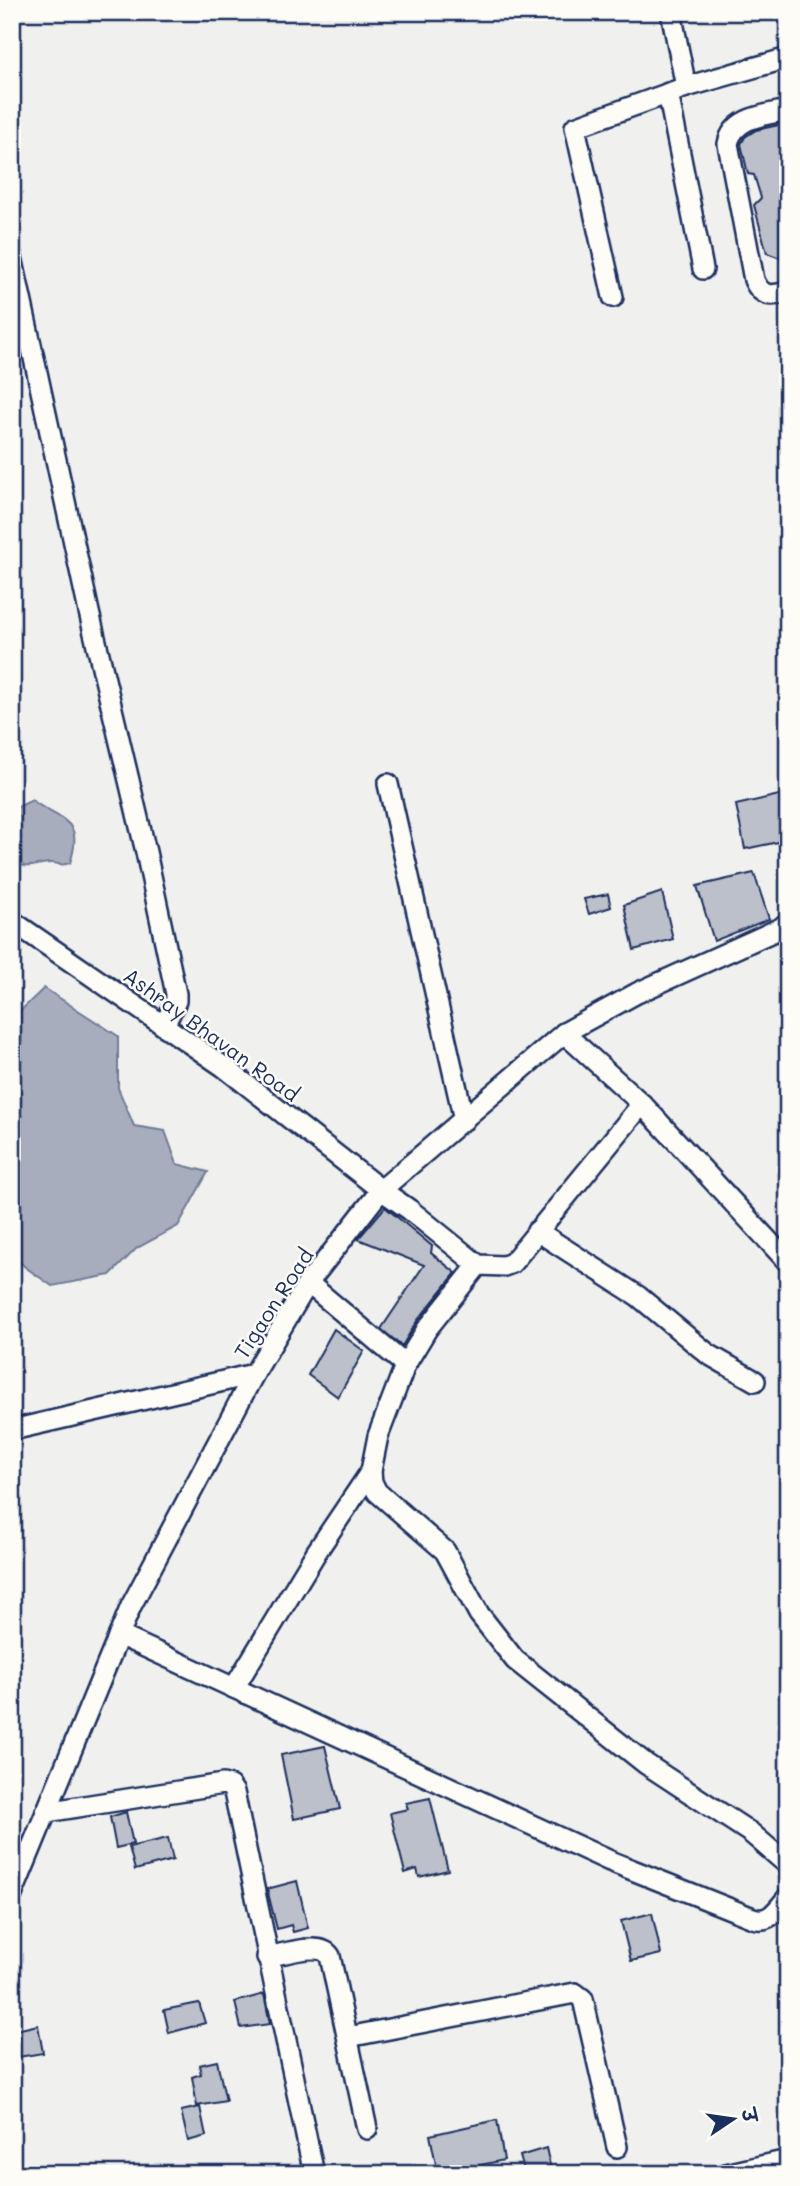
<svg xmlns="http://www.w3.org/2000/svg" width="800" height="2186" font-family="Mali,'Playpen Sans Deva',sans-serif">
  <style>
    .water { fill: #a7adbd; stroke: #6f7b97; stroke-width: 2 }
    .building { fill: #bbc0ca; stroke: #1b2f5e; stroke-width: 2 }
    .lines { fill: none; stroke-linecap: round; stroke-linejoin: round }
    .minor-casing { stroke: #1b2f5e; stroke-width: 24 }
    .minor { stroke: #fdfcf7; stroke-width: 19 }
    .labels { text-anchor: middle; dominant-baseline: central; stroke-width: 5; stroke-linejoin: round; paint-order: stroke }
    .street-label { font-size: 21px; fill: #1b2f5e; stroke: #fdfcf7 }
  </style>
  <rect width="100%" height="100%" fill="#f0f0ee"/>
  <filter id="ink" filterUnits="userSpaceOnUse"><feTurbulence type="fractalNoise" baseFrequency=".0143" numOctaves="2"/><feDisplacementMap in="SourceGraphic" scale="14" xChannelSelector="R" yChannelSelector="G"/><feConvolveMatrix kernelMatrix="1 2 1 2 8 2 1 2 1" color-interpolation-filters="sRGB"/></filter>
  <g filter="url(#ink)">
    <g class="water">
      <path d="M32,800C60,822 85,817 70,863C62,866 61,864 53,863C35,862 30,873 12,860V810Z"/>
      <polygon points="44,988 118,1036 118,1088 134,1126 165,1131 177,1164 208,1172 178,1226 137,1248 110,1275 52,1286 25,1267 12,1254 12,1019"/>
    </g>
    <g class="building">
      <polygon points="788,123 788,261 767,253 754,205 761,198 754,175 748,174 741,144 745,137 756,130"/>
      <polygon points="788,793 788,840 745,849 736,805"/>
      <polygon points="754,873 769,919 714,941 697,886"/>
      <polygon points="662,892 673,939 634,950 624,905"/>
      <polygon points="608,894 611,907 589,914 584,899"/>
      <polygon points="385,1207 432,1246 431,1253 456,1273 417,1321 402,1346 381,1329 424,1265 358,1239"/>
      <polygon points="334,1329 364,1351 338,1397 308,1375"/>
      <polygon points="325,1746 340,1809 294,1819 281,1755"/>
      <polygon points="430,1798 448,1870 419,1877 417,1869 405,1873 390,1813 408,1809 406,1803"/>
      <polygon points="126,1812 133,1844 116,1848 110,1817"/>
      <polygon points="168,1838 173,1860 135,1870 129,1847"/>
      <polygon points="297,1881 308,1928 293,1932 291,1925 277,1929 267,1889"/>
      <polygon points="652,1913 661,1954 631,1961 621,1921"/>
      <polygon points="264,1994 270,2024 241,2028 235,2002"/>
      <polygon points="199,2003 205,2023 169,2033 164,2010"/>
      <polygon points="38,2025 43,2053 12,2058 12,2046 19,2044 16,2030"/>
      <polygon points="217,2061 226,2101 197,2106 192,2077 201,2074 199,2065"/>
      <polygon points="200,2107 206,2136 188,2141 181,2111"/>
      <polygon points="497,2120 504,2160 467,2168 468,2174 438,2174 430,2135"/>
      <polygon points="546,2148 552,2174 525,2174 520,2156"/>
    </g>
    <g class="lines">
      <defs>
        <g id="minor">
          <polyline points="671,12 686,87"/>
          <polyline points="668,93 703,269"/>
          <path d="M788,110C765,115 733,117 728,144L754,280C762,298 771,296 788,292"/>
          <polyline points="12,257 89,612 146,852 176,994 176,1001 164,1026"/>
          <polyline points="613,297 575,127 686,87 788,58"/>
          <polyline points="388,784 464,1120"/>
          <polyline points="12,921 224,1067 381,1190 410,1210 478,1265 504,1266 512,1263 642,1104"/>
          <polyline points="564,1033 642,1104 788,1262"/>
          <polyline points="537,1231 638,1296 708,1354 755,1381"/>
          <polyline points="308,1283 403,1363 403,1371 378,1436 371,1471 372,1482 377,1492 445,1551 479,1614 515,1660 646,1764 751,1833 788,1865"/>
          <polyline points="404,1367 427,1329 478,1265"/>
          <polyline points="12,1430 254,1374"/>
          <path d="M119,1635L610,1861L753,1918C770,1924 778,1908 788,1897"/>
          <polyline points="234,1688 317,1551 371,1471"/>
          <polyline points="46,1812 223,1784 230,1786 234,1792 314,2174"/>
          <polyline points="12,1895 131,1606 254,1374 308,1283 381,1190 564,1033 637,993 781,928 788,922"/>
          <path d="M267,1957C284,1954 321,1941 330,1956L367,2129"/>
          <polyline points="348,2037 575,1993 583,1999 617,2147"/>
          <polyline points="726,2174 788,2160"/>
        </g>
      </defs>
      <use href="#minor" class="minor-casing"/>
      <use href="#minor" class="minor"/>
    </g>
  </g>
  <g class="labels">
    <g class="street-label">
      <text transform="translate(212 1034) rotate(36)">Ashray Bhavan Road</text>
      <text transform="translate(273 1303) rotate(-57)">Tigaon Road</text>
    </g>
  </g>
  <rect width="800" height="2186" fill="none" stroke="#fdfcf7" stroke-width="42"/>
  <rect x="21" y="21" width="758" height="2144" fill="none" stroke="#1b2f5e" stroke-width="2.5" filter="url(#ink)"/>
  <g transform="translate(733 2119) rotate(77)" stroke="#fdfcf7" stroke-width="5" paint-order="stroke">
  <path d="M0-5L12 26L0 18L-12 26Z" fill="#1b2f5e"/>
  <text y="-10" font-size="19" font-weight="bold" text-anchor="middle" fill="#1b2f5e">उ</text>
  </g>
</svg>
